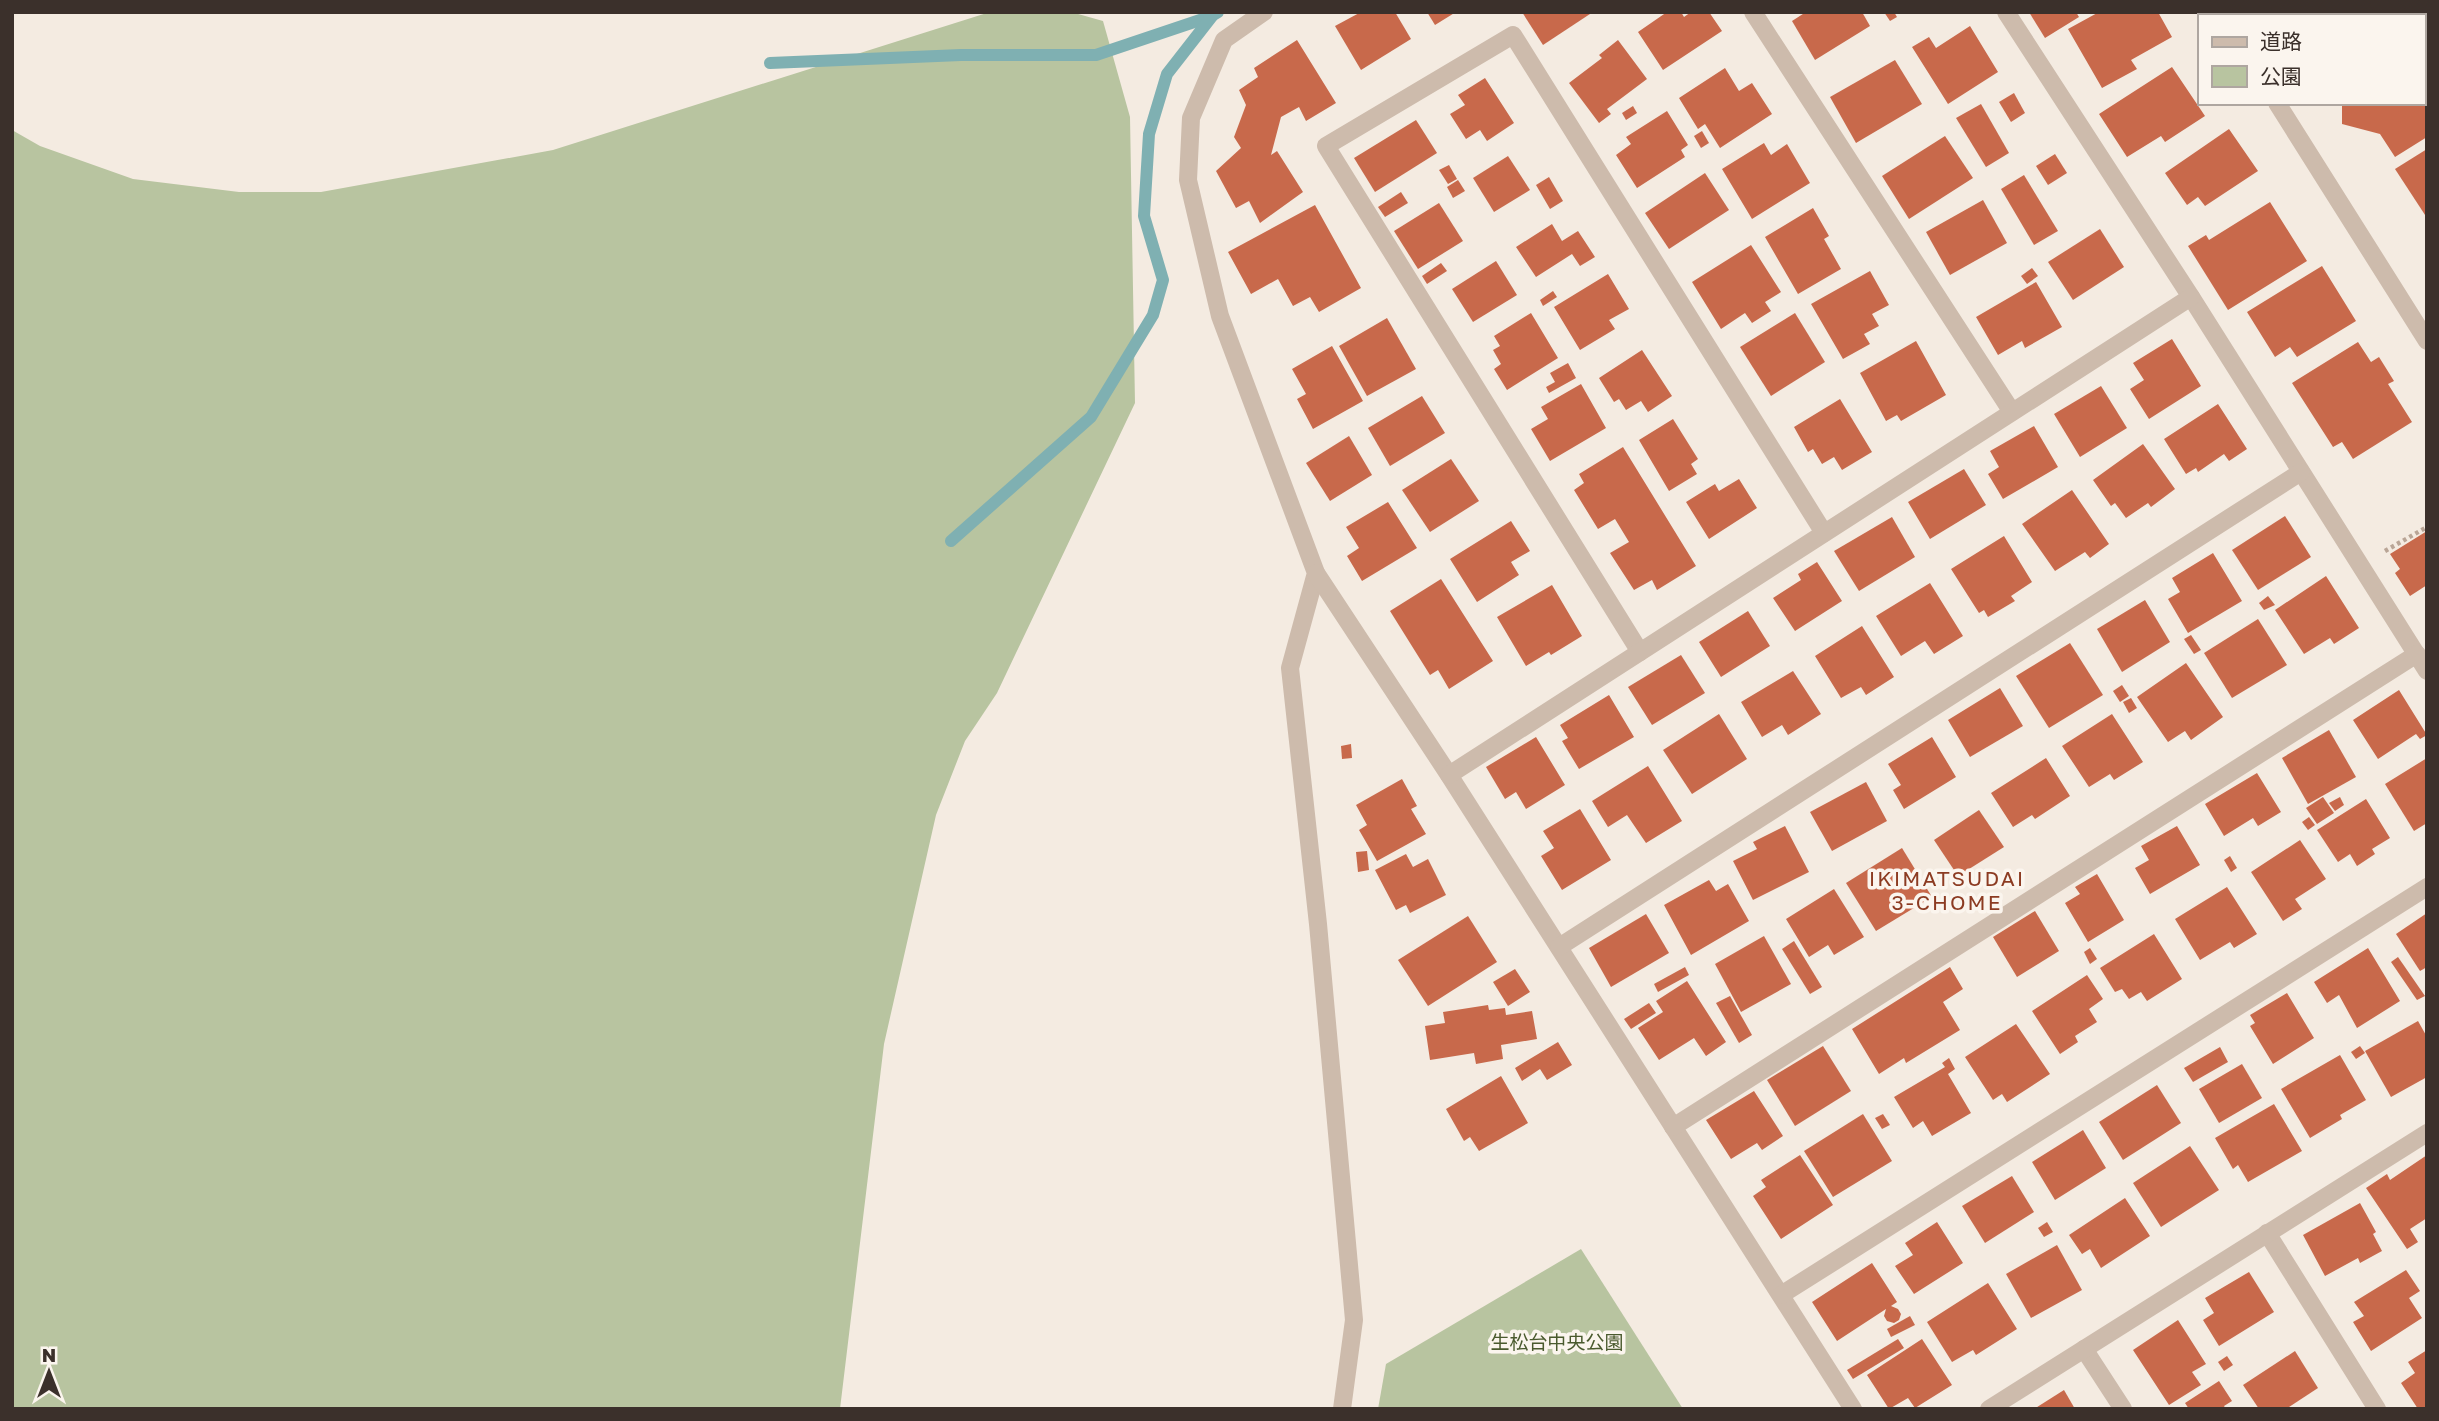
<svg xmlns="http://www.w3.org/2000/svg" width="2439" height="1421" font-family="'Golos Text','Noto Sans JP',sans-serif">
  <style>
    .green { fill: #b8c4a0 }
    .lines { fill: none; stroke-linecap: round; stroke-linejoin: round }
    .stream { stroke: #7fb0b2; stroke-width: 12 }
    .building { fill: #c8694b }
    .path { stroke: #b9a596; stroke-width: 4.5; stroke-dasharray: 3.5 3.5; stroke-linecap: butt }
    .minor { stroke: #cdbbac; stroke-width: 18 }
    .labels { text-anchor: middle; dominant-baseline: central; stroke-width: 7; stroke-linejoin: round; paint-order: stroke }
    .park-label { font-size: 19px; fill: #4a5a2e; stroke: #fbf5ee }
    .neighbourhood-label { font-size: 21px; letter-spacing: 2px; fill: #8c3b22; stroke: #fbf5ee }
  </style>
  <rect width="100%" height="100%" fill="#f4ebe1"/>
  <g class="green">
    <polygon points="990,12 1071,12 1103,21 1130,117 1135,403 997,693 965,741 936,815 884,1044 840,1409 12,1409 12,130 40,146 133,179 239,192 321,192 553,150"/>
    <polygon points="1581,1249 1683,1409 1378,1409 1386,1364"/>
  </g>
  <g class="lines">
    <g class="stream">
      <polyline points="770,63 961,55 1096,55 1212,16"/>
      <polyline points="951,541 1091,417 1153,315 1163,280 1144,216 1149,134 1167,74 1213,15 1218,12"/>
    </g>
  </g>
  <g class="building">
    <polygon points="1361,12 1395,12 1411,39 1361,70 1335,26"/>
    <polygon points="1427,12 1456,12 1435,25"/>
    <polygon points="1522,12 1593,12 1543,45"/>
    <polygon points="1667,12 1681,12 1684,17 1691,12 1709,12 1722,31 1663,70 1638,32"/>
    <polygon points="1806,12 1862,12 1870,26 1815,60 1792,21"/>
    <polygon points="1884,12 1894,12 1897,17 1890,21"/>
    <polygon points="2029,12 2076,12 2079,17 2045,38"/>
    <polygon points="2099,12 2158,12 2172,37 2131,60 2137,69 2102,88 2068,29"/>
    <polygon points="2269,12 2356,12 2358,16 2271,16"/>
    <polygon points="1970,26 1998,72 1948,104 1912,47 1929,37 1936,48"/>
    <polygon points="1297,40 1336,103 1306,121 1299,107 1281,117 1271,155 1277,151 1303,192 1260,223 1249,201 1236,208 1216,171 1241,148 1234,137 1246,105 1239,90 1258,77 1254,68"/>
    <polygon points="1618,40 1647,79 1607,109 1611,114 1599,123 1569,83 1602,58 1599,55"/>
    <polygon points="2425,54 2427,137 2395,157 2380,134 2342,124 2342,103 2423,103 2423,56"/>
    <polygon points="1895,60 1922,104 1856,143 1830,97"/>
    <polygon points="2172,67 2205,116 2165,142 2161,136 2127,157 2099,114"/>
    <polygon points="1725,68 1739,91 1752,83 1772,114 1720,148 1705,124 1698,129 1679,98"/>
    <polygon points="1485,78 1514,123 1487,141 1480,130 1466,139 1450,114 1465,105 1458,95"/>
    <polygon points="2014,93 2025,113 2011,122 1999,102"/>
    <polygon points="1981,104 2009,153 1986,167 1956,118"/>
    <polygon points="1633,106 1637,113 1626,120 1622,113"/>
    <polygon points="1667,111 1688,145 1681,150 1685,157 1637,188 1616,155 1631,144 1626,137"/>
    <polygon points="1416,120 1437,153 1375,192 1354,158"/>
    <polygon points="2229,129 2258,171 2205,206 2198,197 2187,205 2165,173"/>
    <polygon points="1702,131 1709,143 1701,148 1694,136"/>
    <polygon points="1945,136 1973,178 1909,219 1882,176"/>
    <polygon points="1764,143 1771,155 1787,144 1810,183 1752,219 1722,169"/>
    <polygon points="2427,149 2427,218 2395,169"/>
    <polygon points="2055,154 2067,173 2048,185 2036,166"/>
    <polygon points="1508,156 1530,190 1494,212 1473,178"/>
    <polygon points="1449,165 1457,179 1448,184 1439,170"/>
    <polygon points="1705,173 1729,210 1669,249 1645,213"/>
    <polygon points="2024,175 2058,231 2034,245 2001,189"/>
    <polygon points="1549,177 1563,201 1550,209 1536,185"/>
    <polygon points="1458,180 1465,191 1453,198 1447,187"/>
    <polygon points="1401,192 1408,203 1385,217 1378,207"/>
    <polygon points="1983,200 2007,243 1950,275 1926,232"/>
    <polygon points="2270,202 2307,261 2228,310 2188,246 2206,235 2209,240"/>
    <polygon points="1439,203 1463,241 1418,269 1394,231"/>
    <polygon points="1315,205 1361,288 1319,312 1310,297 1293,306 1278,279 1251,294 1228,252"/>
    <polygon points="1813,208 1829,236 1824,239 1841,269 1798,294 1765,237"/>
    <polygon points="1552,224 1562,241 1578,231 1595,257 1580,266 1572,254 1536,277 1516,247"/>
    <polygon points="2100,229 2124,267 2073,300 2048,262"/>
    <polygon points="1751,245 1781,292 1765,302 1771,311 1752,323 1745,313 1721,329 1692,282"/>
    <polygon points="1496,261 1517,295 1473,322 1452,289"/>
    <polygon points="1441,263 1447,271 1427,284 1422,276"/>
    <polygon points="2322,266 2356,321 2297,357 2290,347 2275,357 2247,312"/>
    <polygon points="2032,268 2038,276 2027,284 2021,276"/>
    <polygon points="1870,271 1889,305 1872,314 1879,326 1864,334 1870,344 1843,359 1811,304"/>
    <polygon points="1608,274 1629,309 1609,320 1615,329 1580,350 1554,307"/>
    <polygon points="2036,282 2062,327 2025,348 2022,341 1998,355 1976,317"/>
    <polygon points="1553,291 1557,297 1543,306 1540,300"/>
    <polygon points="1531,313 1558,358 1507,390 1494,369 1501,364 1493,350 1500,346 1494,336"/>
    <polygon points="1795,313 1825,362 1771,396 1740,347"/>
    <polygon points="1387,318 1416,369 1367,396 1339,346"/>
    <polygon points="2172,339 2201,386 2149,419 2130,389 2144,380 2133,363"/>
    <polygon points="1916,341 1946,395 1901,421 1897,415 1886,421 1860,373"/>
    <polygon points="2358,342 2371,362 2379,357 2394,381 2388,384 2412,422 2353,459 2342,442 2333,447 2292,383"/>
    <polygon points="1332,346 1363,401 1313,429 1297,399 1306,394 1292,369"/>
    <polygon points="1642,350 1672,396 1648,412 1641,401 1626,410 1619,399 1614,402 1599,378"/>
    <polygon points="1568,363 1576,378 1549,393 1546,387 1555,382 1550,373"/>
    <polygon points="1581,384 1606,428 1550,461 1531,429 1548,419 1541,407"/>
    <polygon points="2101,386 2127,428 2080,457 2054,414"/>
    <polygon points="1422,396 1445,433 1390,466 1368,428"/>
    <polygon points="1840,399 1872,452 1842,470 1834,457 1822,464 1813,449 1808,452 1794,427"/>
    <polygon points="2218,404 2247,449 2229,461 2224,454 2198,472 2196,468 2186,474 2164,439"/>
    <polygon points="1673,419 1698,459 1691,464 1697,474 1669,491 1639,440"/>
    <polygon points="2034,426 2058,467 2003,499 1988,474 1999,467 1990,451"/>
    <polygon points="1349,436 1372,475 1330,501 1306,463"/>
    <polygon points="2143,444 2175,489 2151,507 2148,503 2126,518 2115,503 2111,506 2093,480"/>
    <polygon points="1623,447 1696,566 1657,590 1652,580 1634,590 1610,553 1629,542 1615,519 1598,529 1574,490 1584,483 1579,474"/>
    <polygon points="1451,459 1479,501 1430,532 1402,490"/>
    <polygon points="1964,469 1986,505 1930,539 1908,502"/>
    <polygon points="1739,479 1757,508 1709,539 1686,502 1715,484 1719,491"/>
    <polygon points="2072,490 2109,544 2090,558 2085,552 2055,571 2022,524"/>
    <polygon points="1388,502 1417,548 1362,581 1347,556 1359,548 1346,527"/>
    <polygon points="2285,516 2311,557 2258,590 2232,550"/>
    <polygon points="1892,517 1915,557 1859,591 1834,551"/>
    <polygon points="1511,521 1530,551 1511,562 1519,575 1477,602 1450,559"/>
    <polygon points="2427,531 2427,585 2410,596 2395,573 2400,569 2390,554"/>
    <polygon points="2004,536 2032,582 2011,596 2015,601 1988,617 1984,610 1979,613 1951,569"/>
    <polygon points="2213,553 2242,601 2188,633 2168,599 2180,592 2172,578"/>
    <polygon points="1817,562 1842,601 1795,631 1773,598 1801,580 1798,574"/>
    <polygon points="2326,576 2359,628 2334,644 2330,638 2304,654 2275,610"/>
    <polygon points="1441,579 1493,661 1449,689 1438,670 1430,675 1390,611"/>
    <polygon points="1930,583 1963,636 1934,654 1925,641 1901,656 1876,616"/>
    <polygon points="1552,585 1582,636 1551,655 1549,652 1526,666 1497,617"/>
    <polygon points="2268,596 2275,605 2264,610 2259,603"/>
    <polygon points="2145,600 2170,642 2122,672 2097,629"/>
    <polygon points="1748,611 1770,646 1721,677 1699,642"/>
    <polygon points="2258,619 2287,665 2232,698 2204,653"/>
    <polygon points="1862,626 1894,677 1866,695 1861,687 1841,698 1815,656"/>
    <polygon points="2191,635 2201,650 2194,654 2184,639"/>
    <polygon points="2070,643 2103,695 2049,728 2016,676"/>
    <polygon points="1681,655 1705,693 1652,725 1628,687"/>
    <polygon points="2186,663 2223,717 2191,740 2185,731 2168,742 2137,697"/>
    <polygon points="1793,671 1821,714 1788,735 1782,725 1762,737 1741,702"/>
    <polygon points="2122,685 2129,696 2120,702 2113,691"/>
    <polygon points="2000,688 2023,726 1970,757 1948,720"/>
    <polygon points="2399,690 2427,735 2420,739 2416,734 2378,759 2353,720"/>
    <polygon points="1609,695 1634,737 1579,769 1562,741 1568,738 1560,725"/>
    <polygon points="2131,698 2137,708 2129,713 2123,702"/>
    <polygon points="1719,714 1747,759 1692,794 1663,750"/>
    <polygon points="2112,714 2143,762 2114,780 2110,774 2089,787 2062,746"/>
    <polygon points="2329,730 2356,777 2308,804 2282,758"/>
    <polygon points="1536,737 1565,785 1526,809 1516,792 1505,799 1486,767"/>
    <polygon points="1932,737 1956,777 1904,809 1893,790 1901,785 1888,764"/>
    <polygon points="1351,744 1352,758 1342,759 1341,746"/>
    <polygon points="2046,758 2070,796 2035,819 2032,815 2013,827 1991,793"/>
    <polygon points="2427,758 2427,823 2414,831 2385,784"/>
    <polygon points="1648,766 1682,821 1646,843 1627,815 1608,827 1592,801"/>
    <polygon points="2257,773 2281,812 2258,826 2253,818 2224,836 2205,804"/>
    <polygon points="1402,779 1417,806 1411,809 1426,834 1377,861 1359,830 1367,825 1356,805"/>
    <polygon points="1866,782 1887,821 1832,851 1810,812"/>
    <polygon points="2323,797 2334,813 2317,824 2306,808"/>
    <polygon points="2340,797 2344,805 2335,811 2329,803"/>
    <polygon points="2366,799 2390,838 2372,849 2375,854 2357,866 2350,854 2338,862 2317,830"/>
    <polygon points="1580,809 1611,860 1562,890 1541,856 1554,848 1543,831"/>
    <polygon points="1979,810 2004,847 1958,876 1934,840"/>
    <polygon points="2309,817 2315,825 2308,830 2302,822"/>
    <polygon points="1785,826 1809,872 1753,900 1733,861 1757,849 1753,842"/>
    <polygon points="2177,826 2200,865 2150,894 2135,868 2149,860 2141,846"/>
    <polygon points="2300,840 2326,879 2295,899 2302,909 2283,921 2251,872"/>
    <polygon points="1902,848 1932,897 1876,931 1846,883"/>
    <polygon points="1367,851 1369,870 1358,872 1356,852"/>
    <polygon points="1406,854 1413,867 1428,859 1446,895 1410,913 1406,905 1396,910 1375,870"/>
    <polygon points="2230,856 2237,868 2231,872 2224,860"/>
    <polygon points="2097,874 2124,920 2088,942 2065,903 2080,894 2075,887"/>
    <polygon points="1709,880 1716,891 1728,884 1749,921 1691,955 1664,905"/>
    <polygon points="2227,887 2257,934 2234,948 2230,942 2200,960 2175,919"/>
    <polygon points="1834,889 1864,937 1834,955 1828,945 1809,957 1786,919"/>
    <polygon points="2035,911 2059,951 2017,977 1993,937"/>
    <polygon points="2427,913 2427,967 2420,971 2396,934"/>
    <polygon points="1646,914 1669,953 1611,987 1589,948"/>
    <polygon points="1468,916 1497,962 1428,1006 1398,960"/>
    <polygon points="2154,934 2182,979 2147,1001 2141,992 2129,999 2122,989 2115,992 2100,968"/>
    <polygon points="1764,936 1791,984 1741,1012 1715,964"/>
    <polygon points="1794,941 1822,987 1810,994 1782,949"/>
    <polygon points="2090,948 2097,959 2090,964 2084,952"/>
    <polygon points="2368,948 2400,1001 2357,1028 2339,995 2327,1003 2314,982"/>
    <polygon points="2398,957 2425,996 2417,1000 2391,962"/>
    <polygon points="1685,967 1689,975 1658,992 1654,984"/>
    <polygon points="1950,967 1963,989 1943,1002 1960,1030 1906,1063 1904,1058 1879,1074 1852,1029"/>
    <polygon points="1515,969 1530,992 1508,1006 1493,982"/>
    <polygon points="2087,975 2103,999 2089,1009 2097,1022 2075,1036 2078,1042 2060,1054 2032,1011"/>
    <polygon points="1687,981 1726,1042 1706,1056 1694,1038 1659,1060 1638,1028 1663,1012 1656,1001"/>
    <polygon points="2287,993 2314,1038 2273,1064 2250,1026 2255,1023 2250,1015"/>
    <polygon points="1730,996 1752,1035 1739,1043 1716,1003"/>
    <polygon points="1649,1003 1656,1013 1631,1029 1624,1019"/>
    <polygon points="1488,1005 1489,1010 1505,1008 1506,1015 1532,1011 1537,1039 1501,1045 1503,1059 1476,1064 1474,1053 1430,1060 1425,1026 1445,1023 1443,1012"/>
    <polygon points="2418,1021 2427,1037 2427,1077 2391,1097 2365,1051"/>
    <polygon points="2016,1024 2050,1074 2007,1102 2002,1094 1993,1100 1965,1057"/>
    <polygon points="1558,1042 1572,1065 1547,1080 1540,1069 1522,1081 1515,1068"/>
    <polygon points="1823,1046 1851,1091 1795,1126 1767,1080"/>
    <polygon points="2360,1046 2365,1053 2356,1059 2351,1052"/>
    <polygon points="2220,1047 2228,1062 2193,1082 2184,1068"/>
    <polygon points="2340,1055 2366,1100 2340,1115 2342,1119 2310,1138 2281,1089"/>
    <polygon points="1949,1058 1955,1069 1948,1074 1971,1113 1932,1136 1923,1121 1913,1128 1894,1097 1945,1067 1942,1063"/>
    <polygon points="2242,1064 2262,1098 2219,1123 2199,1089"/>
    <polygon points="1501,1076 1528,1123 1479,1151 1470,1137 1464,1141 1446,1109"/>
    <polygon points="2157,1085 2181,1123 2123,1160 2099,1122"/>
    <polygon points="1754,1091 1783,1136 1762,1150 1757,1143 1731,1159 1706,1120"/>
    <polygon points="2274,1104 2302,1151 2248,1182 2238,1165 2233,1169 2215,1138"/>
    <polygon points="1863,1114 1892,1161 1833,1197 1804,1151"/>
    <polygon points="1883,1114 1890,1125 1882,1129 1875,1118"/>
    <polygon points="2083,1130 2106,1168 2055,1200 2032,1162"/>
    <polygon points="2190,1146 2219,1190 2161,1227 2133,1183"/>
    <polygon points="1800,1155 1833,1205 1781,1239 1753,1196 1766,1187 1761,1180"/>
    <polygon points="2427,1155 2427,1218 2410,1229 2418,1242 2407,1249 2366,1188 2387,1174 2390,1180"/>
    <polygon points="2012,1176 2034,1212 1985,1243 1962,1206"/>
    <polygon points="2125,1198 2150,1236 2101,1268 2090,1249 2082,1254 2069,1235"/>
    <polygon points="2360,1203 2376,1232 2373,1234 2382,1251 2360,1263 2358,1258 2325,1276 2303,1235"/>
    <polygon points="1937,1222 1963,1263 1914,1294 1895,1266 1913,1255 1905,1243"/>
    <polygon points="2047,1222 2053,1232 2044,1237 2038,1228"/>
    <polygon points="2057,1245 2082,1290 2031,1318 2006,1274"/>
    <polygon points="1872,1263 1897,1302 1891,1306 1898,1309 1901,1314 1899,1320 1894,1323 1887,1321 1884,1316 1886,1309 1837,1341 1812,1302"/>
    <polygon points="2406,1270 2420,1291 2409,1298 2422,1318 2371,1351 2353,1322 2364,1316 2354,1302"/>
    <polygon points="2249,1272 2274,1312 2219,1346 2203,1320 2214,1313 2205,1298"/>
    <polygon points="1988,1283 2017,1329 1976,1355 1973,1350 1952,1362 1927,1322"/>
    <polygon points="1910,1316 1915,1325 1891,1337 1887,1329"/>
    <polygon points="2178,1320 2206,1364 2192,1372 2201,1385 2169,1405 2133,1350"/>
    <polygon points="1898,1339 1904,1348 1853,1379 1847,1370"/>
    <polygon points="1922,1339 1952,1385 1915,1408 1908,1398 1889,1409 1867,1375"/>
    <polygon points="2427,1350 2427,1409 2418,1409 2401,1383 2415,1373 2408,1362"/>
    <polygon points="2295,1351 2318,1388 2286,1409 2259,1409 2243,1385"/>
    <polygon points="2227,1356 2233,1365 2224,1371 2218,1362"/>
    <polygon points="2219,1381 2232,1401 2224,1406 2226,1409 2189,1409 2185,1403"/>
    <polygon points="2064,1390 2075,1409 2034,1409"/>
  </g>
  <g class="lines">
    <polyline class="path" points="2385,551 2427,527"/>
    <g class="minor">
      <polyline points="1264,12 1224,40 1191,118 1188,180 1220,316 1316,573 1290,668 1318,924 1354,1320 1342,1409"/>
      <polyline points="1753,12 2012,412"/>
      <polyline points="2006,12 2191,297 2427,671"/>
      <polyline points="2219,12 2221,16"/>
      <polyline points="2388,12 2390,16"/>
      <polyline points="2423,31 2427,29"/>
      <polyline points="2277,103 2427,341"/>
      <polyline points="1316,573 1449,775 1853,1409"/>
      <polyline points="1640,652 1326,146 1513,35 1824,533"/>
      <polyline points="1449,775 2191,297"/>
      <polyline points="1559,947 2301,472"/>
      <polyline points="1673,1127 2417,654"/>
      <polyline points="2267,1233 2377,1409"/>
      <polyline points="1781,1295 2427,887"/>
      <polyline points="2084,1349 2123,1409"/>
      <polyline points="1989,1409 2427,1133"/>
    </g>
  </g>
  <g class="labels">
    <g class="park-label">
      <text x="1557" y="1341">生松台中央公園</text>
    </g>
    <g class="neighbourhood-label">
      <text x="1947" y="878">IKIMATSUDAI<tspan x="1947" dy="24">3-CHOME</tspan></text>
    </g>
  </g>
  <rect width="2439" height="1421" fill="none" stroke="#3b302b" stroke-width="28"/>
  <rect x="2198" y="14" width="228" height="91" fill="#fbf5ee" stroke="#aea6a0" stroke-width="2"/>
  <rect x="2212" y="37" width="35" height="10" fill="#cdbbac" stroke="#aea6a0" stroke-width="2"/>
  <text x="2260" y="49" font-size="21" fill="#3b302b">道路</text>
  <rect x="2212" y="66" width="35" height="21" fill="#b8c4a0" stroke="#aea6a0" stroke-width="2"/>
  <text x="2260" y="84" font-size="21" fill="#3b302b">公園</text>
  <g transform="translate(49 1372)" stroke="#fbf5ee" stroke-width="5" paint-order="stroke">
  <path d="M0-5L12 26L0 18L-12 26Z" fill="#3b302b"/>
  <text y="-10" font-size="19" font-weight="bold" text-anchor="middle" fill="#3b302b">N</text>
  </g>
</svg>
